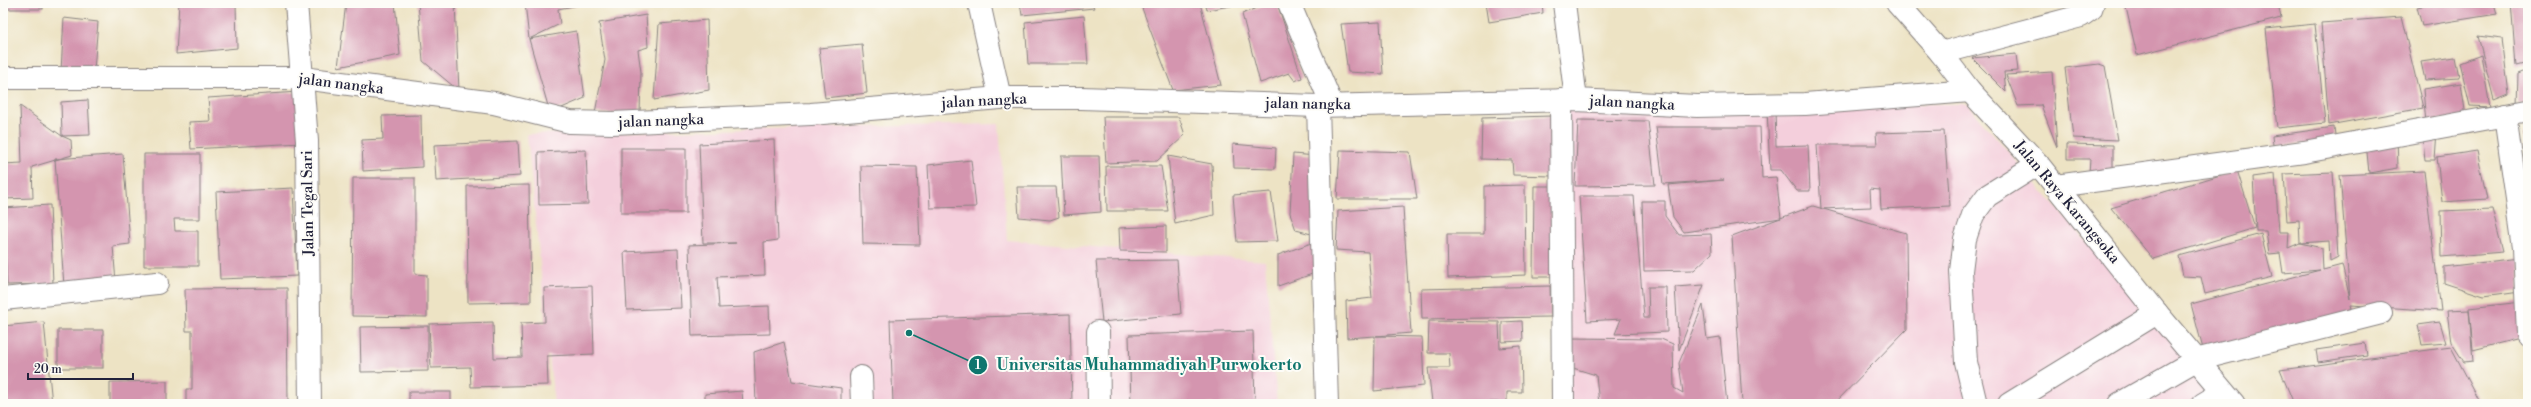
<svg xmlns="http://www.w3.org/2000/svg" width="2531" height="407" font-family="'Libre Bodoni',serif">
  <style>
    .built { fill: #f4cfdc }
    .building { fill: #d495af }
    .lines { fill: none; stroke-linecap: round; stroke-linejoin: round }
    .minor-casing { stroke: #888280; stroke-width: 24 }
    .major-casing { stroke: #888280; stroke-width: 24 }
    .minor { stroke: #fff; stroke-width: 22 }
    .major { stroke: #fff; stroke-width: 22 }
    .labels { text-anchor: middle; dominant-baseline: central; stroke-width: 4; stroke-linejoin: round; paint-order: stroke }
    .street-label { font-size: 15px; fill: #22223b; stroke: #fdfcf7 }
    .leader { fill: none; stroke: #0f766e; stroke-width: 1.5 }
    .callout-dot { fill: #0f766e; stroke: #fdfcf7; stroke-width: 1.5 }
    .mark-label { font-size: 12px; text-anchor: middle; font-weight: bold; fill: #fff }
    .callout-label { font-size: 16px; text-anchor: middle; font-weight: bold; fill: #0f766e; stroke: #fdfcf7; stroke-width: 4; stroke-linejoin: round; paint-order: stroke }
  </style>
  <rect width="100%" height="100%" fill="#fdfcf7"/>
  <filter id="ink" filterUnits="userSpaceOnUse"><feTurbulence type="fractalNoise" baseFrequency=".025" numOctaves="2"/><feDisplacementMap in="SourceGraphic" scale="8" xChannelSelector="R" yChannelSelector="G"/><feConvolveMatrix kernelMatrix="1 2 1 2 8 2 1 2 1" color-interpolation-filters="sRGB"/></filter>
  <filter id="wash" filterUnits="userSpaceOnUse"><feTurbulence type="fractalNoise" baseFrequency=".012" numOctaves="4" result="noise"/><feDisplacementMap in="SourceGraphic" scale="16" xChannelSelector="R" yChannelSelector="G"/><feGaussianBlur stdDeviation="0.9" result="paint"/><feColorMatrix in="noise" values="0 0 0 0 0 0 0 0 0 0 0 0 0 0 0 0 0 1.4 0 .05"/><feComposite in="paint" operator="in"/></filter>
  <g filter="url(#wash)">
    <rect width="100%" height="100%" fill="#ede3c4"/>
    <g class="built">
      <polygon points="1556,104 1967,104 2216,390 2194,404 1557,404"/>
      <polygon points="999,124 1007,240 1265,261 1277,404 554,404 527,134"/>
    </g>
    <g id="blocks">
      <g class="building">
        <rect x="3" y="3" width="40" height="6"/>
        <polygon points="179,3 236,3 237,48 176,54"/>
        <polygon points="346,3 395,3 400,55 338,67"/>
        <polygon points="418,3 455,3 459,91 423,61"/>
        <polygon points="525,3 584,3 584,4 558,9 560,24 529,39"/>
        <polygon points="1020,3 1092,3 1094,8 1022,15"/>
        <polygon points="1140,3 1200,3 1221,85 1173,90"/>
        <polygon points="1205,3 1242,3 1242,4 1207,10"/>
        <polygon points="1268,3 1277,3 1302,78 1295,81 1289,73 1260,83 1242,14"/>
        <polygon points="1486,3 1542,3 1543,13 1489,22"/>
        <polygon points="2125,3 2278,3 2281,18 2137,55"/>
        <polygon points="2438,3 2494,3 2497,14 2422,26 2417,7"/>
        <polygon points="2511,3 2528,3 2528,63 2516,66"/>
        <polygon points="646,15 648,47 638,50 641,72 640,115 595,113 605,60 599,23"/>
        <polygon points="1084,16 1088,64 1028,64 1025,22"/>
        <polygon points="2401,17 2423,108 2329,125 2321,23"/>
        <polygon points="64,18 98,22 94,70 61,71"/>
        <polygon points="707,20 709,90 654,100 659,24"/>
        <polygon points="1380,22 1383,74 1348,72 1341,24"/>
        <polygon points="2315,24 2325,123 2277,128 2266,29"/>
        <polygon points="576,31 585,98 550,113 529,39"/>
        <polygon points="2478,36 2502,39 2509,94 2494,100"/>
        <polygon points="862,44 867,93 825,98 819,48"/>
        <polygon points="2016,54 2018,71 2004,72 2006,92 1972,58"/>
        <polygon points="2481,55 2490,107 2470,106 2460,63"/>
        <polygon points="2455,57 2459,78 2425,80 2421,62"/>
        <polygon points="2099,64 2105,66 2118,140 2073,138 2065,68"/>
        <polygon points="2528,70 2528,102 2517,104 2518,74"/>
        <polygon points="2052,72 2057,147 2041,105 2018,106 2006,75"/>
        <polygon points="2461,83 2466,117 2426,123 2423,89"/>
        <polygon points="298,92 301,143 191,149 189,122 210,121 208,98"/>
        <polygon points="88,100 90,135 62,136 61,102"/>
        <polygon points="20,106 62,136 71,140 72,155 32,167 33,198 3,199 3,164 22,163"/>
        <polygon points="1767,110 1775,110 1776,146 1808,145 1810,191 1797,191 1781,170 1770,170"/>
        <polygon points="421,115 422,167 363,171 362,140 383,139 382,116"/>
        <polygon points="1552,116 1552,176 1513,175 1512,160 1481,159 1482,118"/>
        <polygon points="1103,117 1179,117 1185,135 1157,161 1106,163"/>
        <polygon points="1578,120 1648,121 1655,185 1575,186"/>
        <polygon points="1656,127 1760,127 1762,178 1776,177 1781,218 1684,232 1673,217 1668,185 1724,180 1663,184"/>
        <polygon points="2334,127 2336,143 2273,145 2272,136"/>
        <polygon points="2437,130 2435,160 2425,160 2422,131"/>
        <polygon points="1944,131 1950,206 1881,209 1880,190 1870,189 1871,207 1821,209 1817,145 1877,145 1876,133"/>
        <polygon points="2528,132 2528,152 2527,152 2524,133"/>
        <polygon points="2397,136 2398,168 2369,173 2366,142"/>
        <polygon points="774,140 778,240 764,242 765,275 717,277 719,308 769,306 770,334 692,336 689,245 736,243 703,243 699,144"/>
        <polygon points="518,141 520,176 436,181 434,145"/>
        <polygon points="1233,144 1276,148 1275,169 1234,168"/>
        <polygon points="2067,144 2113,145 2113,172 2089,173 2090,159 2067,159"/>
        <rect x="621" y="148" width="65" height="65"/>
        <polygon points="586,150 588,204 539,205 538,152"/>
        <polygon points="1340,150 1410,152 1417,199 1337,199"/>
        <polygon points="2477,151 2487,199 2442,202 2437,157"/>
        <polygon points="123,154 130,244 113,246 116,282 64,286 55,159"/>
        <polygon points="144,154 200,154 200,219 174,219 175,231 198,231 198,266 144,266"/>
        <polygon points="1293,154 1316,156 1315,235 1296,230 1290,213"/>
        <polygon points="1061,156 1099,156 1101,212 1064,215"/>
        <polygon points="1168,156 1212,164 1214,215 1175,224"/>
        <polygon points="971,160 976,207 930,208 928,165"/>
        <polygon points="861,166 917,167 920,245 863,244"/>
        <polygon points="1106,166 1161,166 1168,211 1107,211"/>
        <polygon points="2237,170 2255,228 2153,259 2111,208"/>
        <polygon points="2424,171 2441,311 2351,305 2356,322 2206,360 2191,304 2320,270 2283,273 2280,253 2269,254 2266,231 2256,231 2253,177 2275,174 2279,232 2289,232 2288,248 2300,243 2322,248 2323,270 2342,265 2350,299 2340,175"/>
        <polygon points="2333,172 2338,257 2330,261 2329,241 2300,243 2299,220 2287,221 2284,174"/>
        <polygon points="353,178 415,178 415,274 427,275 427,317 352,316"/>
        <polygon points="529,185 531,302 468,303 467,186"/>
        <polygon points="1525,185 1526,275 1448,278 1447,234 1484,234 1484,186"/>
        <polygon points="1534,186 1552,186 1552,277 1533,277"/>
        <polygon points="1017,187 1056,187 1059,217 1050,220 1019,217"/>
        <polygon points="293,188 297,276 220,279 216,192"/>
        <polygon points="1271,192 1278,241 1237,242 1233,195"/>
        <polygon points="1579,196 1634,196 1644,318 1649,318 1648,287 1666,287 1667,332 1615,334 1621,319 1587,321"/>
        <polygon points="1642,201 1665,201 1665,216 1679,235 1711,234 1712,253 1694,270 1644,271"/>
        <polygon points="50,205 53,284 7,285 3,208"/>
        <polygon points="1813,206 1906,233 1907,329 1834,404 1742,404 1732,236"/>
        <polygon points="1403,207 1411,333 1376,336 1422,337 1424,386 1374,391 1375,336 1347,338 1346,301 1372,298 1368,252 1336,250 1338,211"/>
        <polygon points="2492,209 2503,252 2441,257 2440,211"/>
        <polygon points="1166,226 1166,252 1120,251 1119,228"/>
        <polygon points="2261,234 2272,277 2205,294 2201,277 2183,276 2179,256"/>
        <polygon points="1314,242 1318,272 1278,286 1278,255"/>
        <polygon points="678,249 681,308 627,310 624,252"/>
        <polygon points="2519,258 2520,291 2484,296 2444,283 2444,267"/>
        <polygon points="1177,260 1181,314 1102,322 1096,261"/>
        <polygon points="1704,285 1679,350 1675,287"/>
        <polygon points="592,286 594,354 547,356 548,385 471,387 470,367 431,368 429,324 493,322 494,358 522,357 521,323 545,322 544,288"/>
        <polygon points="1550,286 1551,317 1422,319 1421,289"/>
        <polygon points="287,288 288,404 186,404 186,389 192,389 192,331 186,331 185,289"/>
        <polygon points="2522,302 2528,336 2473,350 2469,308"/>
        <polygon points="1703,305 1707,339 1720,337 1727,404 1599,404 1596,375 1573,368 1571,338 1661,339 1673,344 1674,388 1683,393 1679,363"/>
        <polygon points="2469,310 2473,361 2464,362 2451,342 2447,311"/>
        <polygon points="1070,314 1072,404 893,404 890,320"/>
        <polygon points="1429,321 1499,322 1500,348 1521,346 1522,392 1507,392 1507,402 1432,402 1428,368 1450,368 1449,353 1428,353"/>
        <polygon points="1522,321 1523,341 1502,342 1502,322"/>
        <polygon points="44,322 52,404 3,404 3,326"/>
        <polygon points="2440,322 2446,343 2422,345 2418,325"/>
        <polygon points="428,326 428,371 361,372 360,327"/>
        <rect x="58" y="330" width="45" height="38"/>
        <polygon points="1253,331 1255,404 1131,404 1129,335"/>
        <polygon points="784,342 792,381 841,388 841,404 756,404 754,352"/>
        <polygon points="2365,343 2367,355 2318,362 2316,350"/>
        <polygon points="2451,347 2481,404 2294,404 2280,370"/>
        <polygon points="167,381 167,404 110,404 110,382"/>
        <polygon points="742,391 743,404 705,404 705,394"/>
        <rect x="409" y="392" width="42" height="12"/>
      </g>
    </g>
  </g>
  <g filter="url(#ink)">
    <use href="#blocks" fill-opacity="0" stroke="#888280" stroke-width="1"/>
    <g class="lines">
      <defs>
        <g id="minor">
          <polyline points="296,3 307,141 310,404"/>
          <polyline points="979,3 1000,98"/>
          <polyline points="1289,3 1332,105"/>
          <polyline points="1564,3 1576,100"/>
          <polyline points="1941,53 2081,16 2091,9 2093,3"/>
          <polyline points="3,78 303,78 494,103 570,122 612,123 811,114 1000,98 1081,98 1318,106 1576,100 1697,106 1805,104 1970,91"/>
          <polyline points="1561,100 1563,404"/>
          <polyline points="1318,106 1327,404"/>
          <polyline points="2505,115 2524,248 2528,334"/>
          <polyline points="2056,186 2304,152 2528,111"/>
          <polyline points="3,299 157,283"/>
          <polyline points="1098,332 1099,404"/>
          <polyline points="861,377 862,404"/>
          <polyline points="1976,404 1966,362 1961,271 1965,239 1973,215 1987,196 2038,164"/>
          <polyline points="2009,404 2157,313"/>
          <polyline points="2119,404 2196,360 2381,313"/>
          <polyline points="2203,404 2223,392"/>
        </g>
        <polyline id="major" points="1897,3 1941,53 1970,91 2038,164 2157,313 2234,404"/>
      </defs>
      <use href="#minor" class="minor-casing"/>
      <use href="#major" class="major-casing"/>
      <use href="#minor" class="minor"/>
      <use href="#major" class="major"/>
    </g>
  </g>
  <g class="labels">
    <g class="street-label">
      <text transform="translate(341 84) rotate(7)">jalan nangka</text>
      <text transform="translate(984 101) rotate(-3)">jalan nangka</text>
      <text transform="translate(1632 103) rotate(3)">jalan nangka</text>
      <text transform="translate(1308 104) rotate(1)">jalan nangka</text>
      <text transform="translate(661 121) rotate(-2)">jalan nangka</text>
      <text transform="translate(2067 202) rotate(50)">Jalan Raya Karangsoka</text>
      <text transform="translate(308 203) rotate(-91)">Jalan Tegal Sari</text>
    </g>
  </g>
  <path class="leader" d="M909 333L978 365"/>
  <g class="callout-dot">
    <circle cx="909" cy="333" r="4"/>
    <circle cx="978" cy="365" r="10"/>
  </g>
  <g class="mark-label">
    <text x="978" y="369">1</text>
  </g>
  <g class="callout-label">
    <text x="1149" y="370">Universitas Muhammadiyah Purwokerto</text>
  </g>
  <rect width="2531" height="407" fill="none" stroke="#fdfcf7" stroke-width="16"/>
  <path d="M28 373v6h105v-6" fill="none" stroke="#22223b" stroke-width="2"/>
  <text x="34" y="373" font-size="12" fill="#22223b" stroke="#fdfcf7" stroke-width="3" paint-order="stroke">20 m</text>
</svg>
